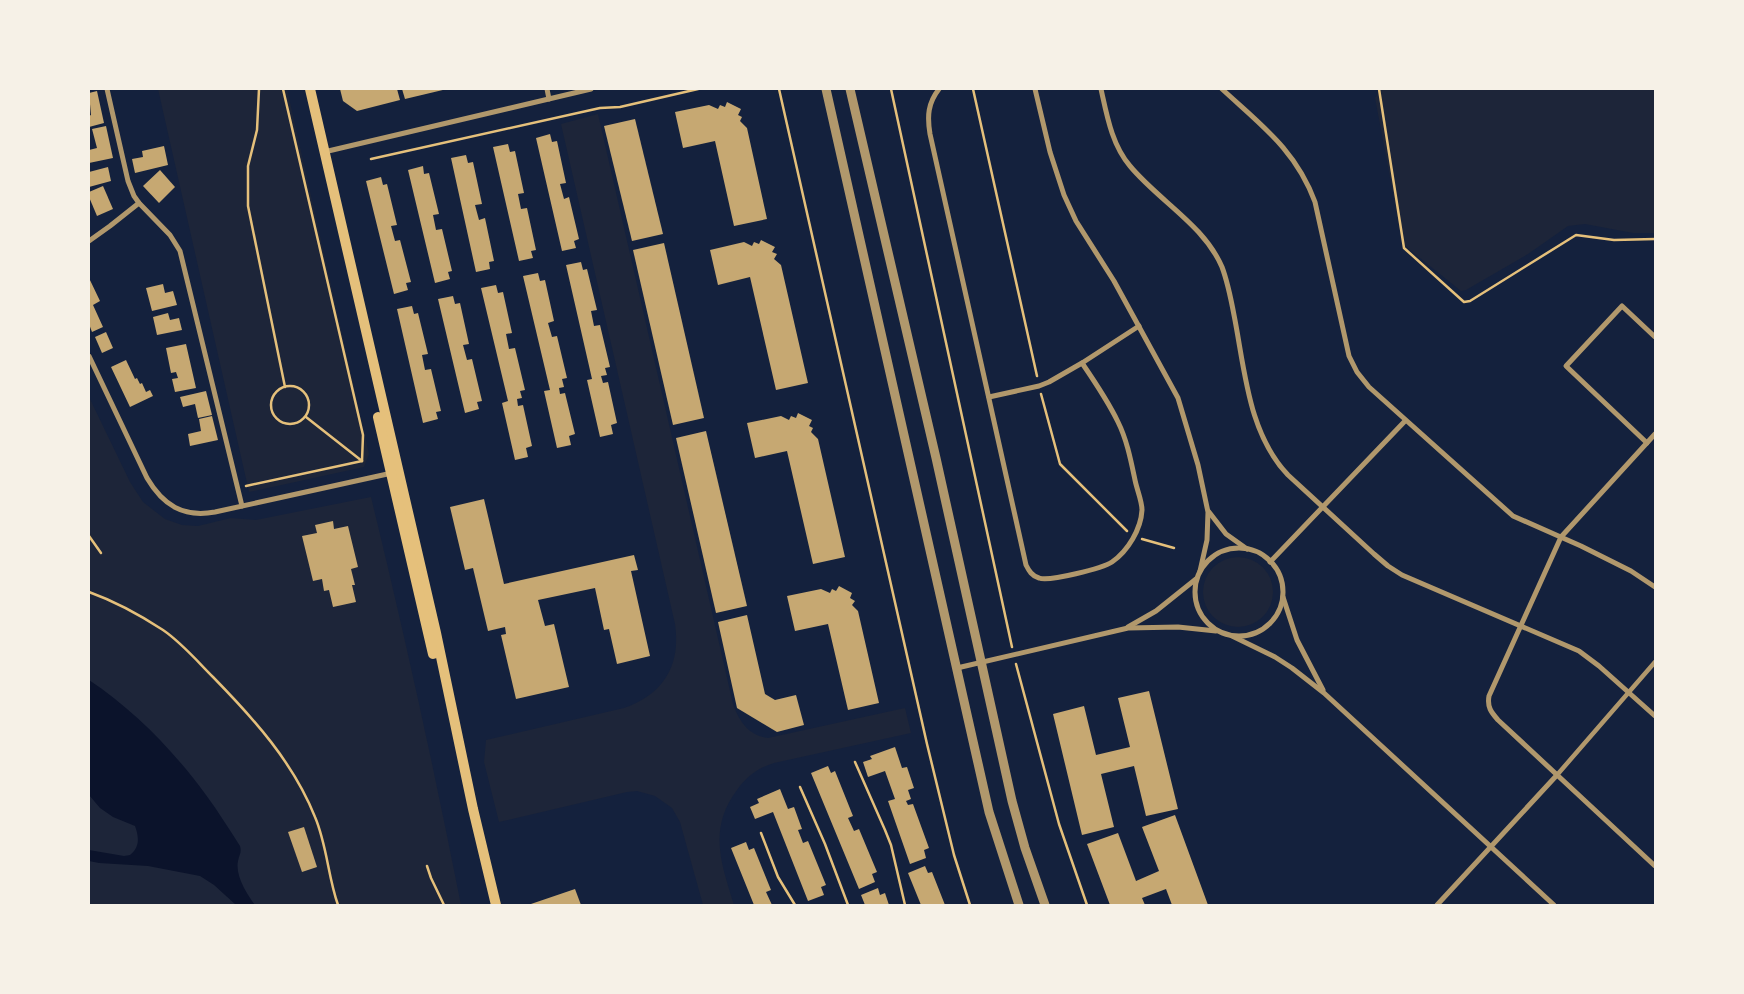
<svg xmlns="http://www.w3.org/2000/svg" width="1744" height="994" font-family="'Times New Roman',serif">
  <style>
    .green { fill: #1d2539 }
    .water { fill: #0b132b }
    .building { fill: #c6a872 }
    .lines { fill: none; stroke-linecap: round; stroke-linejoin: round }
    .path { stroke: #e5c07b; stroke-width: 2.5 }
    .pedestrian { stroke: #b1986c; stroke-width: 4.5 }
    .minor { stroke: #b1986c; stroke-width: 5 }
    .tertiary { stroke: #b1986c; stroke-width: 9 }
    .secondary { stroke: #e5c07b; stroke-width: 10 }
  </style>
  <rect width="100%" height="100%" fill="#14213d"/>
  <g class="green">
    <polygon points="158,89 287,89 369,454 364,467 249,492"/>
    <polygon points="1381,89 1655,89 1655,233 1633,233 1585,224 1568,226 1528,254 1466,290 1461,291 1405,246 1402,241 1375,98"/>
    <path d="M598,114L733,704C739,721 749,736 768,738L905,708L911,733L774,763C758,768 747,776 737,790C708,829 721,863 734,905H703L680,822L672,808L655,796L637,791L627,792L499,822L484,762L486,740L624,708C664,694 681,665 675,624L561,124Z"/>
    <path d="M89,397L130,482L143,502L165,519L182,525L198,526L231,518L256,520L371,497C404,632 434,768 461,905H89Z"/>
    <circle cx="1238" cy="592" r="35"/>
  </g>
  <path class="water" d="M89,680C134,710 174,751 206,795C218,811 229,829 240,846C242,853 239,855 238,861C235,876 247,894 255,905H236L214,885L200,876L148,866L99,863L89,861V850L124,856L130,855C140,847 139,837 135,826L113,817L100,808L89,795Z"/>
  <g class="building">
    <polygon points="340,89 397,89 400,100 357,111 343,101"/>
    <polygon points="402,89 447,89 405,99"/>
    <polygon points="97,91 104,123 89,127 89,116 91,115 89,93"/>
    <polygon points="727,102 741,109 738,115 742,117 740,121 747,128 767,219 734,226 715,141 683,148 675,112 709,105 718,109 720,105 725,107"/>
    <polygon points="635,119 663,234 632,241 604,126"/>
    <polygon points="106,126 113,158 89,163 89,150 97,148 92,129"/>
    <polygon points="550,134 552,142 557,141 566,183 560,184 564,199 569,197 579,239 574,241 576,248 562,251 536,138"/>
    <polygon points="508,144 510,152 515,151 524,193 518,194 521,209 527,208 536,250 531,251 533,258 519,261 493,147"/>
    <polygon points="164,146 168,165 135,173 132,159 143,157 142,151"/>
    <polygon points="466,155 468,163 473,162 482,204 475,205 479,220 485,218 494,261 489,262 490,269 476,272 451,158"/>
    <polygon points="423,166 424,174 429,173 439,214 433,215 436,230 442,229 452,271 448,272 450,279 435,283 408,170"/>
    <polygon points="108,167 111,181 89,187 89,172"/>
    <polygon points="160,170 175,187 159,203 143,186"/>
    <polygon points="381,177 383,185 387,184 397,225 391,226 395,241 400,240 411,282 406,283 408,290 394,294 366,181"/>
    <polygon points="103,186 113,209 97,216 89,197 89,192"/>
    <polygon points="761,240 775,247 772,252 777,254 774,259 781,265 808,383 776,390 750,277 718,285 710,250 744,242 752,246 754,242 759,244"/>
    <polygon points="664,243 704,418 673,425 633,250"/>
    <polygon points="581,262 583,270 587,269 597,310 591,311 594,326 600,325 610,367 605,368 607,375 601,376 603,383 608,382 617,423 611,425 613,434 600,437 587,380 592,379 566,265"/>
    <polygon points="538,273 540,281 545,280 554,321 548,323 552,337 557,336 567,378 562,379 564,387 559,388 560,394 565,393 575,434 569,436 571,445 557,448 544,391 550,390 523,276"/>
    <polygon points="89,278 100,301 93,305 103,327 92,332 89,324"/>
    <polygon points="163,284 165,293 173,291 177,305 152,311 146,288"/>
    <polygon points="496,285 498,293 503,292 512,333 506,334 509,349 515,348 525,390 520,391 522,398 517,399 518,406 523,405 532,446 526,448 528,457 515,460 502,403 508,401 481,288"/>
    <polygon points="453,296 455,304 460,303 469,344 463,345 467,360 472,359 482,401 477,402 479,409 465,413 438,299"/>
    <polygon points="412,306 414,314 418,313 428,354 422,355 425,370 431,369 441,411 436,412 438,419 423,423 397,309"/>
    <polygon points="168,313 170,320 179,318 182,330 157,335 153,317"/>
    <polygon points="106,332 113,348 102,353 95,337"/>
    <polygon points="186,344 196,388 175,392 172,379 178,378 176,372 171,373 166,348"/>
    <polygon points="126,360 135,379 137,378 140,384 142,383 146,392 150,390 153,396 130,407 111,367"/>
    <polygon points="206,391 212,415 198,418 195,404 183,407 180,397"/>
    <polygon points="798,413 812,420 809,426 813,428 811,432 818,439 845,557 813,564 787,451 755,458 747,423 781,416 789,420 791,416 796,418"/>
    <polygon points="212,416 218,440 190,446 188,434 201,431 199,419"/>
    <polygon points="706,431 747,606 716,613 676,438"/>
    <polygon points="484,499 504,584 634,555 638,570 631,571 650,656 617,664 609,629 604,630 595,588 538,600 545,626 554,624 569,687 516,699 501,635 506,634 505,627 488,631 473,568 465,570 450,507"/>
    <polygon points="333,521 334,529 348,526 358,567 351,569 355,585 352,585 356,602 333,607 329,590 324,591 322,579 313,581 302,536 317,533 315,525"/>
    <polygon points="839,586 852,593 850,598 855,601 852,605 858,611 879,703 848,710 828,624 795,631 787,596 821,589 830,593 832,589 836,591"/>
    <polygon points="747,615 765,694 775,700 796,695 804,725 777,732 737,708 718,622"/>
    <polygon points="1149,691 1178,809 1146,816 1134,766 1101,774 1114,827 1082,835 1053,714 1084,706 1096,755 1130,747 1118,698"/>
    <polygon points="895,747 902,768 907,767 914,788 908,790 911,799 906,801 908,805 913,804 929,848 924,850 926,858 910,864 888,801 895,799 885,771 868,777 863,762 872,759 870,756"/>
    <polygon points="828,766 831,773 835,771 853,816 848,818 854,831 859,829 877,872 872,874 875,882 859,889 811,773"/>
    <polygon points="780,789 788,809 794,807 802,829 798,830 803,843 808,841 826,885 821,887 824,895 808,901 773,812 755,819 750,807 759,803 757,799"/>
    <polygon points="1175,815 1208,905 1172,905 1166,889 1142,898 1145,905 1110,905 1087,844 1118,833 1136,881 1159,871 1142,827"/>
    <polygon points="304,827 317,867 302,872 288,832"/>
    <polygon points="746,842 749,850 754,848 771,890 766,892 772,905 754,905 731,848"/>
    <polygon points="925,866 928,873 932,872 945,905 921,905 908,873"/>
    <polygon points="878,888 880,895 885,893 889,905 865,905 861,895"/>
    <polygon points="575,889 581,905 528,905"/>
  </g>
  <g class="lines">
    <g class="path">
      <polyline points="259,89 257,130 248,166 248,206 285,387"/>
      <polyline points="283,89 363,435 362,461"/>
      <polyline points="779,89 927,744 954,855 970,905"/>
      <polyline points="891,89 1012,647"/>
      <polyline points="973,89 1037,376"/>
      <polyline points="1379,89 1404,248 1464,302 1470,301 1576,235 1614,240 1655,239"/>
      <polyline points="371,159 600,108 620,107 698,89"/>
      <circle cx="290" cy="405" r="19"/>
      <polyline points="1041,394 1060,464 1127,531"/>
      <polyline points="306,417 362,461"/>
      <polyline points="246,486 362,461"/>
      <polyline points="89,536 101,553"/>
      <polyline points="1142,539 1174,548"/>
      <path d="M89,592C114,601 140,615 163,630C182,643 197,661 213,677C254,719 293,762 315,817C327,845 328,877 338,905"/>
      <polyline points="1016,664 1059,824 1087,905"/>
      <polyline points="855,762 885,830 891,845 905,905"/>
      <polyline points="800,787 825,844 848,905"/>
      <polyline points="761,833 778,877 795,905"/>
      <polyline points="427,866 431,878 444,905"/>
    </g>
    <polyline class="pedestrian" points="1557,775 1655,662"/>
    <g class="minor">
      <polyline points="107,89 128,181 134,196 139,203 170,235 180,251 242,506"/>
      <polyline points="547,89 549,99"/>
      <path d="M939,89C928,103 927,116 930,134L1026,565C1029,571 1032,576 1039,578C1049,582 1103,568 1112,562C1128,551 1141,529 1142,510C1142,501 1137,490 1135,480C1131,461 1127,440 1118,422C1108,401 1095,382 1082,363"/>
      <polyline points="1035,89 1050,152 1064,195 1076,221 1114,281 1178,398 1198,465 1208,512 1207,540 1200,571"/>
      <path d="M1101,89C1107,116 1112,145 1130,166C1159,201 1204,225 1222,267C1228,283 1231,299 1234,315C1245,370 1248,433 1288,475L1374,554L1388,566L1402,575L1579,651L1599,666L1655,716"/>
      <path d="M1222,89C1261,125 1296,150 1315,202L1349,356L1357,372L1369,387L1513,516L1581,546L1631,571L1655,587"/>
      <polyline points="324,152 591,89"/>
      <polyline points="89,241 110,226 139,203"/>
      <path d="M89,356L147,478C163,505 183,518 215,512L392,473"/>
      <polyline points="989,397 1039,386 1049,382 1082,363 1139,326"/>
      <path d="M1655,434L1561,537L1489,696C1487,707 1491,712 1498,720L1655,866"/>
      <polyline points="1647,443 1566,366 1622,306 1655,337"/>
      <polyline points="1209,512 1226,534 1247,549"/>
      <circle cx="1239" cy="592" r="44"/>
      <polyline points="1270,562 1405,421"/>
      <polyline points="1283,597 1297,640 1323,690"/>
      <polyline points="1128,627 1156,611 1196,579"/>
      <polyline points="1232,636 1275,657 1292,668 1324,693 1554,905"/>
      <polyline points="957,668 1128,628 1178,627 1216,631"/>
      <polyline points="1437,905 1557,775"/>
    </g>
    <g class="tertiary">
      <polyline points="826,89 989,812 1019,905"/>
      <polyline points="850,89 936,458 1012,801 1025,848 1045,905"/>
    </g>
    <g class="secondary">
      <polyline points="310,89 436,633 473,809 496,905"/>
      <polyline points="378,417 433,654"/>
    </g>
  </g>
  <rect width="1744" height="994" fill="none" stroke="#f6f1e7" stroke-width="180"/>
</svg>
